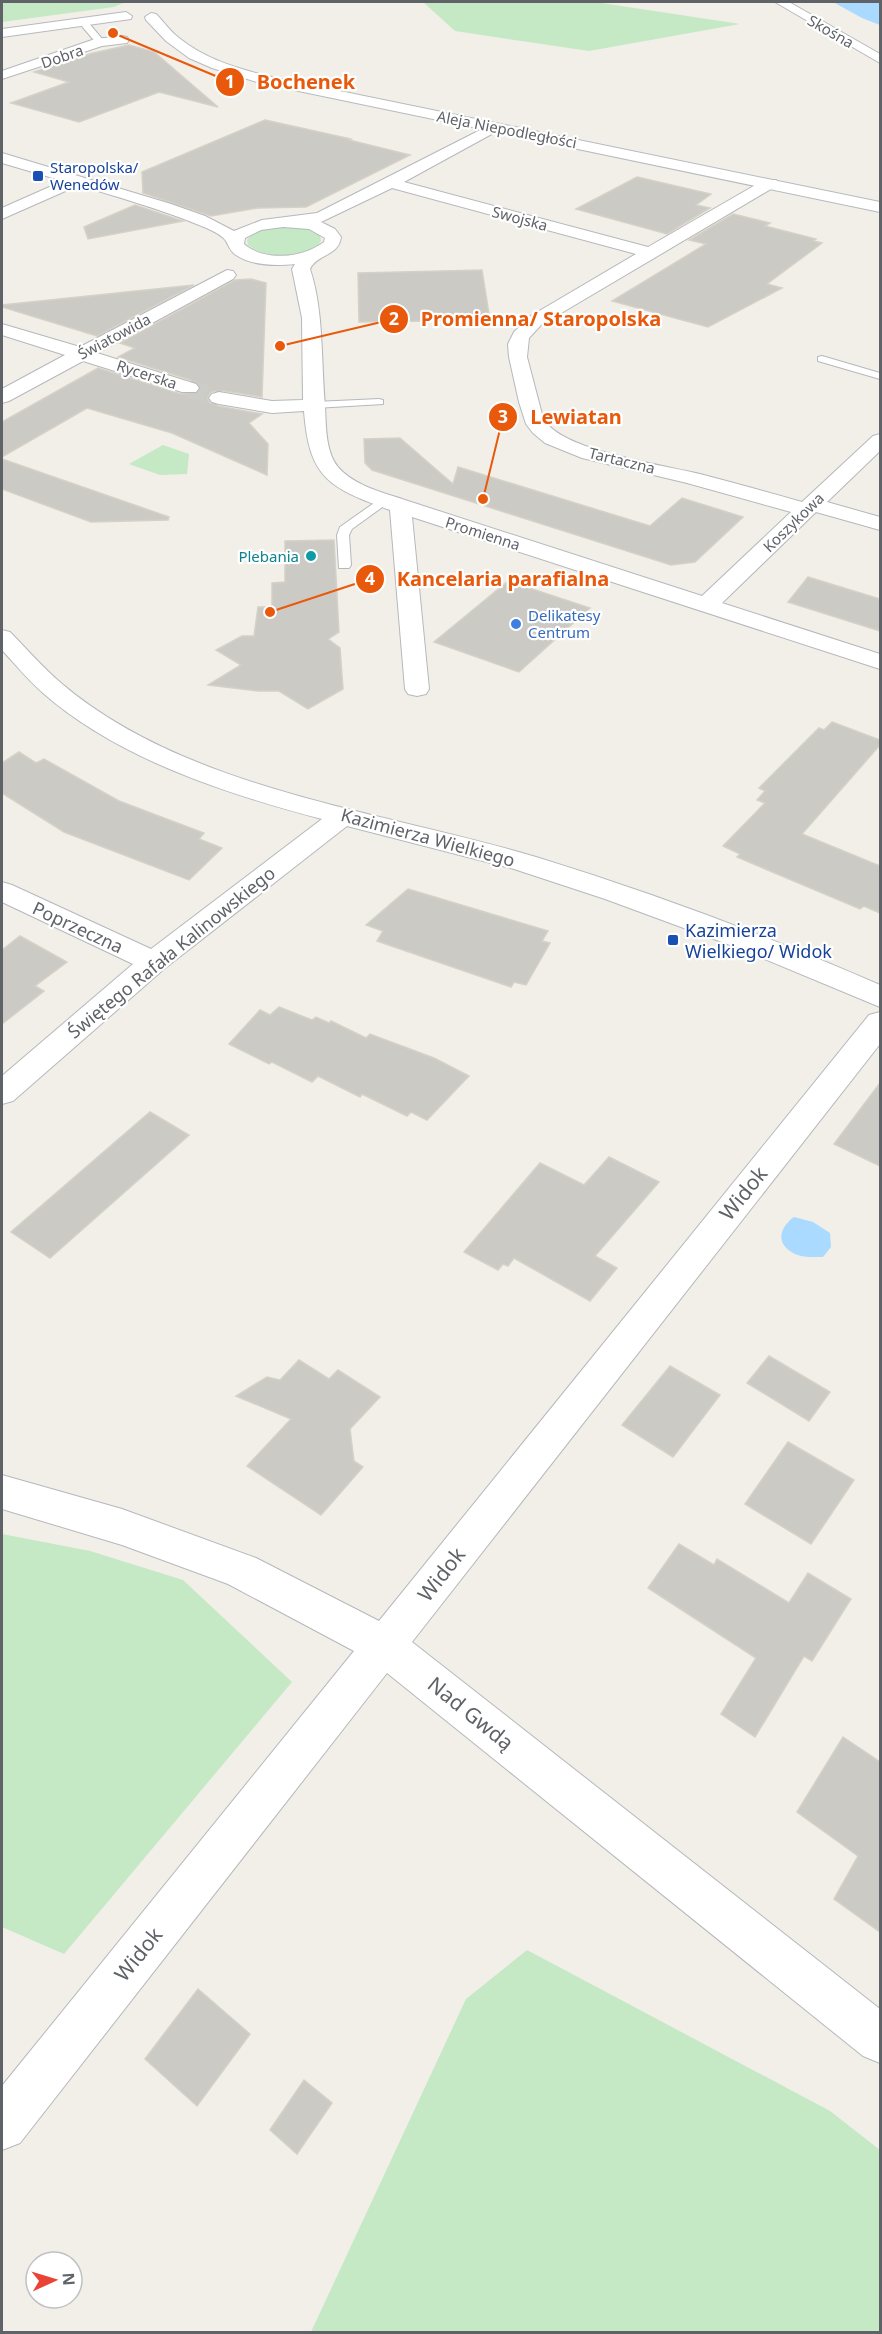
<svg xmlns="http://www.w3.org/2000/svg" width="882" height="2334" font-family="'Noto Sans',sans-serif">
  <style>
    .green { fill: #c5e8c5 }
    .water { fill: #aadaff }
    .building { fill: #cccac5; stroke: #d6d1c6; stroke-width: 1.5 }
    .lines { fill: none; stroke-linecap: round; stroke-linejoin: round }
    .street-tunnel { stroke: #ccccc8; stroke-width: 18; stroke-dasharray: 18 9; stroke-linecap: butt }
    .lane-casing { stroke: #b5b8bc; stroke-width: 2 }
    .street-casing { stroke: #b5b8bc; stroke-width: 2 }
    .secondary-casing { stroke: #b6babf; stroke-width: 2 }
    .lane { fill: #fff; fill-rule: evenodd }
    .street { fill: #fff; fill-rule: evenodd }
    .secondary { fill: #fff; fill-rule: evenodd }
    .transit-dot { fill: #1a4fb4; stroke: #fff; stroke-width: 2 }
    .culture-dot { fill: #0f9aa8; stroke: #fff; stroke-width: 2 }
    .shop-dot { fill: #3f7fe0; stroke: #fff; stroke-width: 2 }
    .labels { text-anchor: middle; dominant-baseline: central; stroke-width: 4.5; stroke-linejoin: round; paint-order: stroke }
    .far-street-label { font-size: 15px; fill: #5f6368; stroke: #fff }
    .far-transit-label { font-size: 15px; fill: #164399; stroke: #fff; text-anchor: start }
    .far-culture-label { font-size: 15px; fill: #0d838f; stroke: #fff; text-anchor: end }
    .far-shop-label { font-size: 15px; fill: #366cbe; stroke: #fff; text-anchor: start }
    .street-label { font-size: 18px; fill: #5f6368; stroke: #fff }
    .transit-label { font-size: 18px; fill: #164399; stroke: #fff; text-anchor: start }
    .near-street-label { font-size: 21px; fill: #5f6368; stroke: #fff }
    .leader { fill: none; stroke: #e8590c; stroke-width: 2 }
    .callout-dot { fill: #e8590c; stroke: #fff; stroke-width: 2 }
    .mark-label { font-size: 18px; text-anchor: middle; font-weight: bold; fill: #fff }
    .callout-label { font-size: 20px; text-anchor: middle; font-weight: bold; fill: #e8590c; stroke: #fff; stroke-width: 4.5; stroke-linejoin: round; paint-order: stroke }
  </style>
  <rect width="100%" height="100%" fill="#f1efe8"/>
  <g class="green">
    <polygon points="2,2 125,2 114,7 2,22"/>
    <polygon points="423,2 595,2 740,24 589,51 455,31"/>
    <path d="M281,226L308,229L320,235L321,241C308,260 265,259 248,245L247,240C255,229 268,228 281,226Z"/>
    <polygon points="163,445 189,454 187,474 160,475 129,464"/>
    <polygon points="2,1534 90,1551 183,1580 292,1682 64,1954 2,1927"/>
    <polygon points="527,1950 830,2111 880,2150 880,2332 311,2332 466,1999"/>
  </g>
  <g class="water">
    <polygon points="833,2 880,2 880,25 862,18"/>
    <path d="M794,1217L813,1222L830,1233L831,1247L823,1257C814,1257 803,1258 795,1254C775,1244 779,1228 794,1217Z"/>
  </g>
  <g class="building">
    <polygon points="129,45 154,52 218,107 159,92 79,122 11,103 69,82 34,72 93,53"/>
    <polygon points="265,120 351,139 349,140 410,155 306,207 258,208 211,216 143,193 142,172"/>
    <polygon points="637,177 711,194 696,205 710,208 667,234 576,209"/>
    <polygon points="135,205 183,221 88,239 84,227"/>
    <polygon points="733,214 770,223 765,226 816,239 813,241 822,243 767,284 782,288 708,327 612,301 706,244 689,240"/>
    <polygon points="482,270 490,320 359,322 358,273"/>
    <polygon points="251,279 266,283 262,397 219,390 211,392 207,398 210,403 218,406 262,414 249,423 268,444 267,475 172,433 87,408 2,457 2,422 98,368 181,394 198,393 201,388 197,382 118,357 135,348 120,343 235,280"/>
    <polygon points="194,285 97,336 2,307 2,305"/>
    <polygon points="400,438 453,484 458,467 650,526 682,498 743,517 695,562 671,565 372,470 365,463 364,439"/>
    <polygon points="2,459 169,517 168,520 91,522 2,489"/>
    <polygon points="334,540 339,632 328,639 340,648 343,689 308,709 279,691 258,691 208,685 241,665 216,650 242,636 254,636 258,607 272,607 272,583 285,582 285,541"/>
    <polygon points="808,577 880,599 880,631 788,602"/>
    <polygon points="508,581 590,608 519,672 434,642"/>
    <polygon points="832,722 880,740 880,745 802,834 880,866 880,913 864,906 860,909 737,857 740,854 723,846 765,803 757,800 765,791 759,788 819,728 824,730"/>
    <polygon points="19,752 36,763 44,759 119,801 204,833 199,839 222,848 189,880 64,832 2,793 2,763"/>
    <polygon points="408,889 548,931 542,941 550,943 526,985 514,982 511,987 377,941 383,931 366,925"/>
    <polygon points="20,936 67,962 35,986 44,991 2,1024 2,950"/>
    <polygon points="279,1007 312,1020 316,1017 329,1023 331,1021 366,1038 370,1034 434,1058 469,1076 427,1120 411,1112 407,1116 362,1094 360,1097 318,1076 312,1082 272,1062 269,1064 229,1044 260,1010 270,1015"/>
    <polygon points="880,1083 880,1166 834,1144"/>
    <polygon points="150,1112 189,1135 50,1258 11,1232"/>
    <polygon points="609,1157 659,1182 595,1256 617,1268 590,1301 514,1258 508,1266 503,1264 498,1270 464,1252 540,1163 584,1185"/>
    <polygon points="769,1356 830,1392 809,1421 747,1383"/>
    <polygon points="299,1360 329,1379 338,1370 380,1397 350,1429 354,1461 363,1467 321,1515 247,1466 291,1419 236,1396 267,1377 280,1380"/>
    <polygon points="670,1366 720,1395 673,1457 622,1425"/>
    <polygon points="788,1442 854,1480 811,1544 745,1504"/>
    <polygon points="679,1544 714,1565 717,1559 789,1603 808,1573 851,1599 812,1661 804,1656 755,1737 721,1714 756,1658 648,1588"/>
    <polygon points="843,1737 880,1762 880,1932 834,1899 858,1856 797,1812"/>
    <polygon points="198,1989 250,2034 197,2106 145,2059"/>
    <polygon points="304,2080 332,2103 297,2154 270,2130"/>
  </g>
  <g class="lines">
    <polyline class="street-tunnel" points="189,388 219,398"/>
    <defs>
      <g id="lane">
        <polygon points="81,21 87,21 103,40 103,44 97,44 81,25"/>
        <polygon points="822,356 880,373 880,379 818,361 818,357"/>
        <polygon points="379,399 383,400 383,404 315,408 309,405 315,402"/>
        <polygon points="384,496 388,497 390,500 388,503 352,529 349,535 351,565 349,568 339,568 337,535 340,527"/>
      </g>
      <g id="street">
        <polygon points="775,2 789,2 880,54 880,63"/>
        <polygon points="122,36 127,37 129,40 127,43 102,46 2,79 2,71 95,39"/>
        <path d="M494,123L501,127L499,130L404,182L648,247L764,180H776L778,183L776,186L541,325L529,338L527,357L543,418C560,451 664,465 700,474C734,483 768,492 802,502L873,436L880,434V451L827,502L880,517V530L816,512L722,603L880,654V669L412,517L429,689L426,694L417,696L408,694L405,689L390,510C330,488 309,479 304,411L272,413L219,404L212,402L209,398L212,394L219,392L272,401L303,400L302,318L292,269L295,264C276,266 252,266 236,255C230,251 229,246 226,241C220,232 203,227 194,223C157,208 117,197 79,185L2,219V208L63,181L2,163V153L171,204L205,216L234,231L262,220L317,213ZM392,188L636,254L529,317L514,332L508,344L509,357L519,402L526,424L533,433L545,443L582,458L687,483L791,512L702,596L408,501C385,493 354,486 338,467C325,451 326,424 325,405C321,363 324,310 310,269C317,254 339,256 341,237L335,229L321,222ZM283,227L309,229L325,238L324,242C303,258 265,262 244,244L245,238L261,230Z"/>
        <polygon points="227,270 233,271 236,275 233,279 97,353 196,384 199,388 196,392 182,392 83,361 9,401 2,403 2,389 65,355 2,335 2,324 80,347"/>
        <path d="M2,630L10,632C27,649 43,668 61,683C186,790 382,811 536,857C653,893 768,936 880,985V1007L738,948L605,899L514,869L347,826L164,969L13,1101L2,1104V1076L133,964L2,902V882L12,885L151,949L322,819C227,794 118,759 43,693C28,680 15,664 2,650Z"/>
        <polygon points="880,1012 880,1044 412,1642 880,2009 880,2063 863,2056 387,1673 20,2143 2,2150 2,2086 354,1651 228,1584 122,1545 2,1509 2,1475 122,1509 256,1558 379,1621 869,1015"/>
      </g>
      <g id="secondary">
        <polygon points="126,12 132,16 131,19 2,37 2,29"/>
        <path d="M151,13L156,14C164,22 170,31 179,38C205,59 236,68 267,76L880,202V212L260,83L212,68L189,58L166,41L146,20L145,17Z"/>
      </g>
    </defs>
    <use href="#lane" class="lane-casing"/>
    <use href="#street" class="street-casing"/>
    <use href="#secondary" class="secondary-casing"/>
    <use href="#lane" class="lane"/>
    <use href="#street" class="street"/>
    <use href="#secondary" class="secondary"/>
  </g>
  <g class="transit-dot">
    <rect x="32" y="170" width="12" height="12" rx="3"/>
    <rect x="667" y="934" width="12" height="12" rx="3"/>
  </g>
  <circle class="culture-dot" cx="311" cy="556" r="6"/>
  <circle class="shop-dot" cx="516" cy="624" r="6"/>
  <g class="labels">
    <g class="far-street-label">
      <text transform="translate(831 31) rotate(30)">Skośna</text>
      <text transform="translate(62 56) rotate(-19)">Dobra</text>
      <text transform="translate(507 129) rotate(11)">Aleja Niepodległości</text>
      <text transform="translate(520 218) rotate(15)">Swojska</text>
      <text transform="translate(114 336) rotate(-28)">Światowida</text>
      <text transform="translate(147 374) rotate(18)">Rycerska</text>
      <text transform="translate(622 460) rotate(14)">Tartaczna</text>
      <text transform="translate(793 522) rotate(-44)">Koszykowa</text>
      <text transform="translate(483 533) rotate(18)">Promienna</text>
    </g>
    <g class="far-transit-label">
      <text x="50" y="167">Staropolska/<tspan x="50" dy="17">Wenedów</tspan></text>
    </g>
    <g class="far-culture-label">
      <text x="299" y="556">Plebania</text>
    </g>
    <g class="far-shop-label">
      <text x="528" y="615">Delikatesy<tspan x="528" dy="17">Centrum</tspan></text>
    </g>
    <g class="street-label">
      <text transform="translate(428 837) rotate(15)">Kazimierza Wielkiego</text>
      <text transform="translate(78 927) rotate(25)">Poprzeczna</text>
      <text transform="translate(171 952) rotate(-39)">Świętego Rafała Kalinowskiego</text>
    </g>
    <g class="transit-label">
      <text x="685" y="930">Kazimierza<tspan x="685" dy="21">Wielkiego/ Widok</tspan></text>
    </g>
    <g class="near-street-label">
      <text transform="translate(743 1193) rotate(-51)">Widok</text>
      <text transform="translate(441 1574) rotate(-52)">Widok</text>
      <text transform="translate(471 1713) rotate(39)">Nad Gwdą</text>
      <text transform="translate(138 1954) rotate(-51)">Widok</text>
    </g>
  </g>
  <path class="leader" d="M113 33L230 82M280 346L394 319M483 499L503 417M270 612L370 579"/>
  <g class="callout-dot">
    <circle cx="113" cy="33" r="6"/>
    <circle cx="280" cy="346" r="6"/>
    <circle cx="483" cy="499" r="6"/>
    <circle cx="270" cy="612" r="6"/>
    <circle cx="230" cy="82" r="15"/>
    <circle cx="394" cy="319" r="15"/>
    <circle cx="503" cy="417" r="15"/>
    <circle cx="370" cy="579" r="15"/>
  </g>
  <g class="mark-label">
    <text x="230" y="88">1</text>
    <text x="394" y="325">2</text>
    <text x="503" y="423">3</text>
    <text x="370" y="585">4</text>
  </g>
  <g class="callout-label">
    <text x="306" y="89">Bochenek</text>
    <text x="541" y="326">Promienna/ Staropolska</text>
    <text x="576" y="424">Lewiatan</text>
    <text x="503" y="586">Kancelaria parafialna</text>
  </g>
  <rect width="882" height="2334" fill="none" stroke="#5f6368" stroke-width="6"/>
  <g transform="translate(54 2280) rotate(86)"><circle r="28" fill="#ffffff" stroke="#bfc1c3" stroke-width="1.5"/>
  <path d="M0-4.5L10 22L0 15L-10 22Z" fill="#ea4335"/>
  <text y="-9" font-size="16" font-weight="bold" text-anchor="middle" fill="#5f6368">N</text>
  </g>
</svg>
